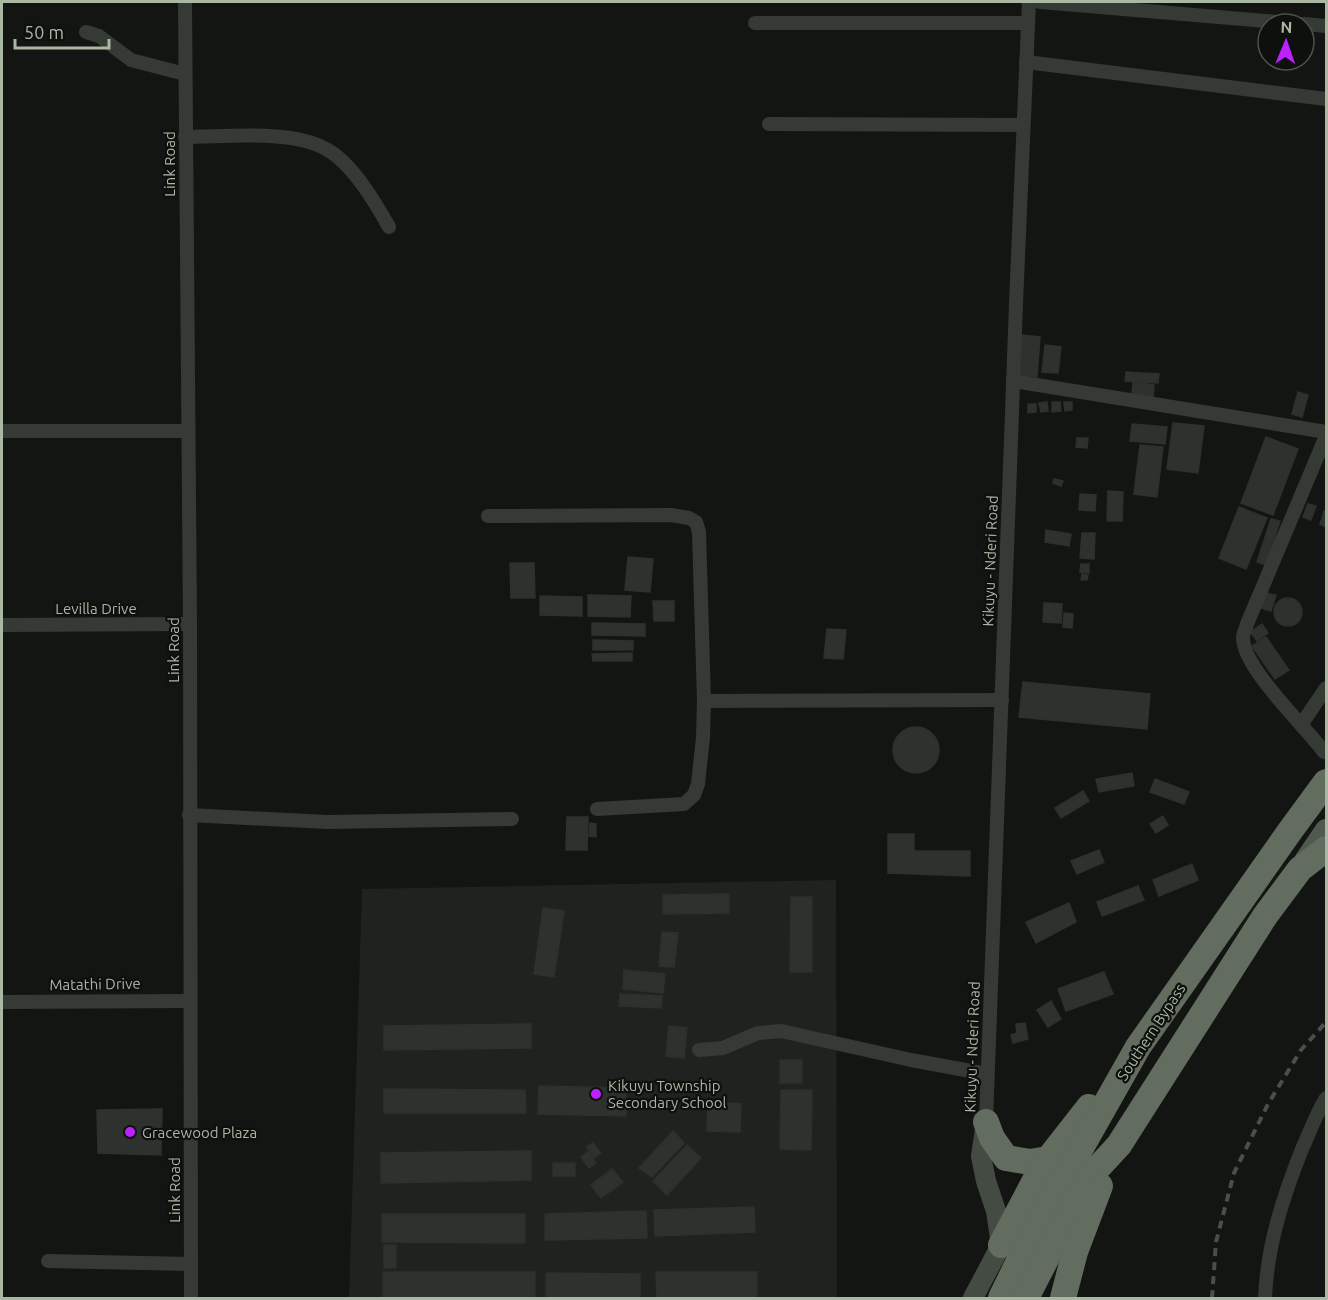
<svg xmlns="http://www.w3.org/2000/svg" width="1328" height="1300" font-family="Ubuntu,sans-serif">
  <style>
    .built { fill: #1f221f }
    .building { fill: #2e322e; stroke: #2d312d; stroke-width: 1.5 }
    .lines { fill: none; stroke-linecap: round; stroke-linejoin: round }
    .street { stroke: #353b34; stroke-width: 14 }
    .secondary { stroke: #434b42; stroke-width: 20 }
    .primary { stroke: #515a4f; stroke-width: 22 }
    .highway { stroke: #626c5f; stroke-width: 26 }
    .rail { stroke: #485047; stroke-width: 4; stroke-dasharray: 8 6; stroke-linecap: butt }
    .poi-dot { fill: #be21ff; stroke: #0e100e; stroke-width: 2 }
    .labels { text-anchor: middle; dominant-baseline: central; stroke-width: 4.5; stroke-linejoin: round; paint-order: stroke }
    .street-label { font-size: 15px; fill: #a9b7a3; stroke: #0e100e }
    .poi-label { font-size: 15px; fill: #a9b7a3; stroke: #0e100e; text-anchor: start }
  </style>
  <rect width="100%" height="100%" fill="#131513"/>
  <polygon class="built" points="836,880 837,1298 349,1298 362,889"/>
  <g class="building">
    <polygon points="1021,335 1040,337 1037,377 1018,376"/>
    <polygon points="1045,345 1061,347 1058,373 1042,372"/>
    <polygon points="1126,372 1159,374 1158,383 1125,381"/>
    <polygon points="1133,382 1154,385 1153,397 1132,394"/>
    <polygon points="1298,392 1308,395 1302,417 1292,414"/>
    <polygon points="1047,402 1048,411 1041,412 1039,403"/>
    <polygon points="1052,402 1060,402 1061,411 1052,412"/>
    <polygon points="1064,402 1072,402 1072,410 1065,411"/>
    <polygon points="1028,404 1036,404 1036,412 1028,413"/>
    <polygon points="1173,423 1204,426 1198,473 1167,469"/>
    <polygon points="1132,424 1167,427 1165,444 1130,441"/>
    <polygon points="1266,437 1298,449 1273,515 1241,503"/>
    <polygon points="1077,438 1088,438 1087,448 1076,447"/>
    <polygon points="1140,445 1163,447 1157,497 1134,494"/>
    <polygon points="1054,479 1063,481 1061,486 1053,483"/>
    <polygon points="1108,491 1123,492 1122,521 1107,521"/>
    <polygon points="1080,494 1096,495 1095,511 1079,510"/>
    <polygon points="1308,504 1316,506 1311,520 1303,517"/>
    <polygon points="1239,507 1267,518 1246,569 1219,558"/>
    <polygon points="1324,511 1326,511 1326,527 1320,524"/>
    <polygon points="1271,519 1280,521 1266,565 1257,562"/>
    <polygon points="1046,530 1071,534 1069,546 1045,542"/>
    <polygon points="1082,533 1095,533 1094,559 1080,558"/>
    <polygon points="628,557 653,559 650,592 625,590"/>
    <polygon points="510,563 534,563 535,598 511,598"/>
    <polygon points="1081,564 1089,564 1089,573 1080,572"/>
    <polygon points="1082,574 1088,575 1087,580 1081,580"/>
    <polygon points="1265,593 1276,595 1271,611 1261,608"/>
    <polygon points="588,595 631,596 630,617 588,616"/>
    <polygon points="540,596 582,597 582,616 540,615"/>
    <circle cx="1288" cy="612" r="14"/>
    <polygon points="653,601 674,601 674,621 654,621"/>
    <polygon points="1044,603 1062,604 1061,623 1043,622"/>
    <polygon points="1064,613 1073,614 1072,628 1063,627"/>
    <polygon points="592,623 645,624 645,636 592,635"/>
    <polygon points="1262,624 1268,633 1257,641 1250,632"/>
    <polygon points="827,629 846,630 843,659 824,658"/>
    <polygon points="1266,637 1289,670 1275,679 1252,646"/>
    <polygon points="593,640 633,641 633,650 593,650"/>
    <polygon points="632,653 632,661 593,661 592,654"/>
    <polygon points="1023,682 1150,694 1147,729 1019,717"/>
    <circle cx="916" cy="750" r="23"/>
    <polygon points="1132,773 1134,786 1099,792 1096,779"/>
    <polygon points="1155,779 1189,792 1184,804 1150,792"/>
    <polygon points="1083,791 1089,801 1061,818 1055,808"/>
    <polygon points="1163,816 1168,825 1156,833 1150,824"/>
    <polygon points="567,817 588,817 587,850 566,850"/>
    <polygon points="590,823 596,824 596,837 589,836"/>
    <polygon points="888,834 914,834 914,851 970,851 970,876 888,873"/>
    <polygon points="1099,850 1104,862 1077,874 1071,861"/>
    <polygon points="1192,864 1198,880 1159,896 1153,880"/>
    <polygon points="1138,886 1144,900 1102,916 1097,902"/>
    <polygon points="729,894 729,913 663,914 663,895"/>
    <polygon points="791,897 812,897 812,972 790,972"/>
    <polygon points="1069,903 1076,922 1036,943 1026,922"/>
    <polygon points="543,908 564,911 554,977 534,974"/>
    <polygon points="662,932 678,933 674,967 659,966"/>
    <polygon points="624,970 665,974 663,993 623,989"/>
    <polygon points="1104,972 1113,994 1066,1011 1058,989"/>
    <polygon points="620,994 662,996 661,1008 619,1006"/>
    <polygon points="1051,1001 1061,1019 1048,1027 1037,1010"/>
    <polygon points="1025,1023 1028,1039 1013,1043 1011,1035 1017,1033 1016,1024"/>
    <polygon points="531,1024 531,1048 384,1050 384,1026"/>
    <polygon points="669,1026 687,1028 684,1058 666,1056"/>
    <rect x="780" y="1060" width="22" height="23"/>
    <polygon points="539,1086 626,1088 626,1116 538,1114"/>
    <polygon points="384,1089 525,1090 526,1113 384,1113"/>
    <polygon points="781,1090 812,1090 811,1150 780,1149"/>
    <polygon points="708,1102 741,1104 740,1132 707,1131"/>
    <polygon points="162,1109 161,1155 98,1153 97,1110"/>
    <polygon points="673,1131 684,1143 652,1177 639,1168"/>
    <polygon points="593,1143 601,1153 594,1158 586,1147"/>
    <polygon points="687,1145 701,1158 667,1195 653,1181"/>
    <polygon points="531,1151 531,1180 381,1183 381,1153"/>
    <polygon points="588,1152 596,1163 589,1168 581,1157"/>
    <rect x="553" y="1163" width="22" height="13"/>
    <polygon points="612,1169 623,1182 601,1198 591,1185"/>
    <polygon points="754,1207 755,1232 655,1236 654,1210"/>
    <polygon points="646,1211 647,1238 545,1240 545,1214"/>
    <polygon points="382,1214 525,1214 525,1243 382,1242"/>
    <rect x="384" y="1245" width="12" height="23"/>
    <rect x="383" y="1272" width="152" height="26"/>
    <polygon points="656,1272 757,1272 757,1298 657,1298"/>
    <polygon points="546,1273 640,1274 640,1298 546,1298"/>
  </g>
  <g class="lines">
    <g class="street">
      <polyline points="185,2 190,624 191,1298"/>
      <polyline points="1040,2 1301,24"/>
      <polyline points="755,23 1028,23"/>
      <polyline points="1304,24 1326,26"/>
      <polyline points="86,32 99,36 131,60 185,74"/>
      <polyline points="1026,62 1326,99"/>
      <polyline points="769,124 1023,125"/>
      <path d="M185,137C224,137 292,129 326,149C352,163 375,202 389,227"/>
      <polyline points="1013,381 1326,432"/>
      <polyline points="2,431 187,431"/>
      <polyline points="488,516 671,515 689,518 696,522 699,532 704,701 703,737 698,784 694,795 684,804 597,809"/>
      <polyline points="2,625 190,624"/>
      <polyline points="704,701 1002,700"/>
      <polyline points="1301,725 1326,688"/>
      <path d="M1324,752C1305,726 1243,668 1243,638C1243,633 1246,628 1247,624L1326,436"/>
      <polyline points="189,815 327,822 512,819"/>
      <polyline points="2,1002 189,1001"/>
      <polyline points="699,1050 723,1048 758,1033 781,1031 911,1060 987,1074"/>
      <polyline points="986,1122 1016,303 1029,2"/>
      <polyline points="48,1261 191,1264"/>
      <path d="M1265,1298C1267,1246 1283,1197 1302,1149C1310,1132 1316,1114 1326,1098"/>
    </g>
    <polyline class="secondary" points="973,1298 1001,1245 996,1211 986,1181 981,1156 986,1122"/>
    <polyline class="primary" points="1305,861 1326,830"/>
    <g class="highway">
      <polyline points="986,1122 992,1138 1006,1158 1030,1162 1048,1159"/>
      <polyline points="1001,1245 1042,1167 1089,1107"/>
      <polyline points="1001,1298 1030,1238 1138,1047 1290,831 1326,782"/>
      <polyline points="1026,1298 1077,1199 1095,1171 1119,1145 1265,916 1300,869 1326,849"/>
      <polyline points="1063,1298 1075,1252 1100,1186"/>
    </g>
    <polyline class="rail" points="1212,1298 1216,1242 1234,1173 1268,1104 1301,1050 1326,1022"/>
  </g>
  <g class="poi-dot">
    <circle cx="596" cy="1094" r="6"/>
    <circle cx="130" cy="1132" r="6"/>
  </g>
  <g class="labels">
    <g class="street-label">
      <text transform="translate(169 164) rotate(-90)">Link Road</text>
      <text transform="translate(990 561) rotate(-88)">Kikuyu - Nderi Road</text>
      <text x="96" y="608">Levilla Drive</text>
      <text transform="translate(173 650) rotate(-90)">Link Road</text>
      <text transform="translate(95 984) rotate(-1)">Matathi Drive</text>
      <text transform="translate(1151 1032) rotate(-57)">Southern Bypass</text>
      <text transform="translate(972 1047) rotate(-88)">Kikuyu - Nderi Road</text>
      <text transform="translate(174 1190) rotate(-90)">Link Road</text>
    </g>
    <g class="poi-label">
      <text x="608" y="1085">Kikuyu Township<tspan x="608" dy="17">Secondary School</tspan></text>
      <text x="142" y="1132">Gracewood Plaza</text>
    </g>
  </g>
  <rect width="1328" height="1300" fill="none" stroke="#a9b7a3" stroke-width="6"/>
  <g transform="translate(1286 42) rotate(2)"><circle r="28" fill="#0e100e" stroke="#4c534a" stroke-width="1.5"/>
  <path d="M0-4.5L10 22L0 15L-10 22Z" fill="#be21ff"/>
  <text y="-9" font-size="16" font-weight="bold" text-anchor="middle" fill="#a9b7a3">N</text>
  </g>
  <path d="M15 39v9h94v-9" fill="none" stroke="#a9b7a3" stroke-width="3"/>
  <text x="24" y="39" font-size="18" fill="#a9b7a3" stroke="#0e100e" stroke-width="4.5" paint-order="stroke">50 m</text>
</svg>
